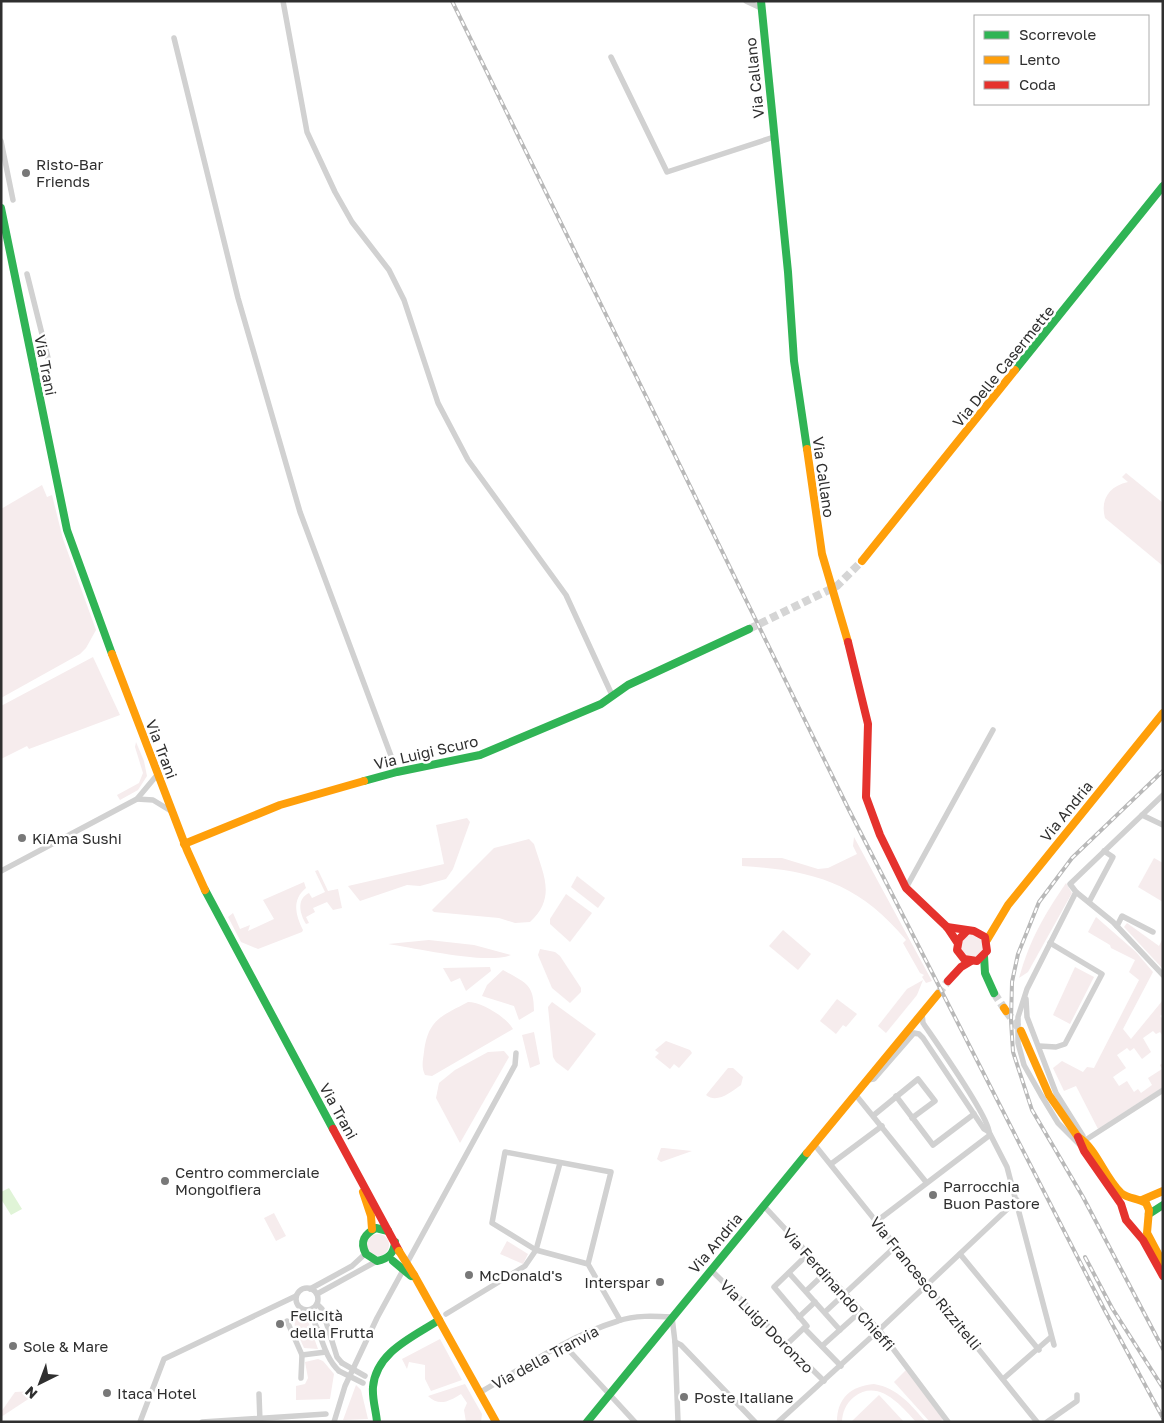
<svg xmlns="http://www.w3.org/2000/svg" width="1164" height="1423" font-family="'Golos Text',sans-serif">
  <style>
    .green { fill: #f6eced }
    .water { fill: #e0f4d7 }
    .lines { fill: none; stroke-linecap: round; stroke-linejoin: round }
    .secondary-tunnel { stroke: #d5d5d5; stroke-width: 8; stroke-dasharray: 8 4; stroke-linecap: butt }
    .street { stroke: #d1d1d1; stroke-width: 5.5 }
    .fast { stroke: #30b455; stroke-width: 8 }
    .slow { stroke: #ff9f0a; stroke-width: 8 }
    .jam { stroke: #e5322d; stroke-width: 8 }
    .rail-casing { stroke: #b9b9b9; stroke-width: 4 }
    .rail { stroke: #fff; stroke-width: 2; stroke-dasharray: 5.5; stroke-linecap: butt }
    .street-bridge { stroke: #d1d1d1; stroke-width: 5.5 }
    .fast-bridge { stroke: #30b455; stroke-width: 8 }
    .slow-bridge { stroke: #ff9f0a; stroke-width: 8 }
    .poi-dot { fill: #787878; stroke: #fff; stroke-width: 2 }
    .labels { text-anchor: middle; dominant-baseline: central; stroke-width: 5; stroke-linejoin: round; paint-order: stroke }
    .street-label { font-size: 15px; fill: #2f2f2f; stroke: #fff }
    .poi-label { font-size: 15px; fill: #2f2f2f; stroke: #fff; text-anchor: start }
  </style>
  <rect width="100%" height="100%" fill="#fff"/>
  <g class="green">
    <path d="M1126,473L1163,503V566L1105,518C1100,500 1109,486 1128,482L1122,477Z"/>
    <polygon points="42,485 47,497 52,495 63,539 96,630 86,648 80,654 1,698 1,509"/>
    <polygon points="93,657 120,715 29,749 27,746 1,759 1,706"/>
    <polygon points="136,742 144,761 147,776 138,790 120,800 117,795 139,783 143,773 135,747"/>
    <polygon points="467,818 470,822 453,869 446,879 420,886 407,885 360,901 348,886 444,864 436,825"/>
    <path d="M854,837L932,981L926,983L922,977L924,975L920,973L903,943L906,940C859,883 813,870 742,866V858H782L818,869L828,868L857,854L853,846Z"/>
    <path d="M529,839L534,844C543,874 557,897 530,922L515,923L499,918L434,912L432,910L494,848Z"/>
    <polygon points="1154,858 1163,863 1163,902 1138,887"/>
    <path d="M318,870L328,891L338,889L342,908L333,910L327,902L313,908L315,912L306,917L309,923L306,924C300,914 296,899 309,893L312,898L325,892L315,871Z"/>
    <polygon points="577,876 605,898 598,908 571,887"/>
    <path d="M304,882L306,888C291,900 296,916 303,930L302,932L258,949L241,942L228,917L233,913L240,929L250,925L248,931L274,919L263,900Z"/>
    <path d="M1066,883L1072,893L1028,972L1019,978C1030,939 1043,917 1066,883Z"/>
    <polygon points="566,894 592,913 570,942 550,924 550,919"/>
    <polygon points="1096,917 1136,952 1153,972 1123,1029 1131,1039 1163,1000 1163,1014 1160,1016 1163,1019 1163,1036 1160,1032 1156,1034 1153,1031 1143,1038 1151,1052 1142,1059 1134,1048 1130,1051 1127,1048 1117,1055 1126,1068 1113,1077 1119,1086 1127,1081 1134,1092 1138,1089 1141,1093 1152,1085 1148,1078 1162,1069 1160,1065 1163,1063 1163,1087 1098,1129 1076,1086 1064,1091 1053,1068 1062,1061 1083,1072 1087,1067 1094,1068 1139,980 1129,972 1135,960 1111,948 1110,945 1088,932"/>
    <polygon points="1127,923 1159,946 1163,938 1163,969 1124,927"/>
    <polygon points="783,930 811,954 798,970 769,946"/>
    <circle cx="972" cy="946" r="11"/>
    <path d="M429,940L474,945L511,955C487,965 416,948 388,944Z"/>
    <polygon points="540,949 555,952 560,956 581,988 581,992 570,1003 552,988 538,955"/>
    <polygon points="490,967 491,971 466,991 460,978 451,982 443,968"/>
    <polygon points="1075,967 1094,977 1070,1024 1053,1015"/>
    <path d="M503,970C525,983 534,983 534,1011L519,1020L514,1006L482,996L487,985Z"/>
    <polygon points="923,980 917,995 886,1033 878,1026 907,989"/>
    <polygon points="837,999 857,1014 846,1027 843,1025 836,1034 820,1021"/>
    <path d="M468,1002C482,1002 506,1017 513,1029L432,1076L425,1075C421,1067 423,1060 424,1052C428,1019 442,1016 468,1002Z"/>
    <polygon points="552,1002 596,1034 568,1071 556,1062 553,1057 548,1007"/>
    <polygon points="534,1032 540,1064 530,1068 522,1035"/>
    <polygon points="666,1041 690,1050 692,1053 679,1068 674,1064 670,1069 655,1057 659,1053 655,1050"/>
    <polygon points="504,1051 509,1057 460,1143 436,1098 439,1083 455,1070 488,1052"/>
    <path d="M728,1068H733L743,1077L741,1085C731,1092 717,1104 706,1095Z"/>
    <polygon points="661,1148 664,1148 692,1151 661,1162 657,1159"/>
    <polygon points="274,1213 286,1236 276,1241 264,1218"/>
    <circle cx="378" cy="1245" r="11"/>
    <polygon points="507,1241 528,1254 523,1264 500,1254"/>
    <polygon points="297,1315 308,1321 318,1349 304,1348 295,1328 294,1317"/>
    <polygon points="440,1339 462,1380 431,1391 425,1379 425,1365 409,1362 407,1369 402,1359"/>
    <polygon points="318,1359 323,1361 334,1374 330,1399 296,1400 296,1386 305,1384 308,1378 305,1362"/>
    <polygon points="906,1370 943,1419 940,1422 930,1422 894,1382"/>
    <path d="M465,1384L482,1414L481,1422H466L464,1410L467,1403L461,1394C450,1401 439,1407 428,1396Z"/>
    <path d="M874,1384C898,1388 911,1405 926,1422H916C901,1405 878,1378 854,1397C846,1403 842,1413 842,1422H837C837,1398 851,1386 874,1384Z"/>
    <polygon points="356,1385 361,1390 368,1419 343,1420"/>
    <polygon points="33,1391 36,1394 1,1417 1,1412 15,1392"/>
    <polygon points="879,1395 904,1422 851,1422"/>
  </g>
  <polygon class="water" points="9,1188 22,1209 11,1215 1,1199 1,1192"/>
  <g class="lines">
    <g class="secondary-tunnel">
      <polyline points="749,629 837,586 862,561"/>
      <polyline points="994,993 1004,1008"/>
      <polyline points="938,994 948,981"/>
      <polyline points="1006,1011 1021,1031"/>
    </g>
    <g class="street">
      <polyline points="283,1 307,132 335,192 352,222 389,270 404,300 438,403 468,460 566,595 612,695"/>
      <polyline points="746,1 761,8"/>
      <polyline points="174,38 238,298 300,512 397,772"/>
      <polyline points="611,57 667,172 774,137"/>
      <polyline points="1,141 13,200"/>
      <polyline points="27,274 48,358"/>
      <polyline points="1163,795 1070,884 1076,892 1113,922 1163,975"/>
      <polyline points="137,799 153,800 171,811"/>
      <polyline points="1142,815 1163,825"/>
      <polyline points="1,871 137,799 157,775"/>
      <polyline points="906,888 993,730"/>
      <polyline points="1076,892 1027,989 1018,1017 1018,1043 1024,1065 1041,1095 1058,1123 1079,1144"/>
      <polyline points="1089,902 1113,857 1104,851"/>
      <polyline points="1117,926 1122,916 1153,932"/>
      <polyline points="1026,999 1027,1017 1056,1093 1083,1136 1083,1141"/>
      <path d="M922,1014L923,1023C936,1042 988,1115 989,1132"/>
      <polyline points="1039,1046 1056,1047 1065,1044 1102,974 1050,943"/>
      <polyline points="867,1080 874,1079 914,1033 919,1034 923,1038 984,1129 989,1132 1007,1167 1054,1345"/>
      <polyline points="855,1094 926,1182"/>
      <polyline points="896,1096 933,1145 974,1114"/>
      <polyline points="874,1115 918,1079 935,1101 912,1118"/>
      <polyline points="1084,1141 1163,1090"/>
      <polyline points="814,1144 1037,1422"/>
      <polyline points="831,1164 882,1126"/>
      <polyline points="764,1206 879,1330 948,1422"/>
      <polyline points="877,1221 990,1135"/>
      <polyline points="960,1254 1039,1350"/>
      <polyline points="588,1264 611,1172 505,1152 492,1223 536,1250 588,1264 620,1320"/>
      <polyline points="711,1270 824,1381"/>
      <polyline points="789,1273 840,1330"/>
      <circle cx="307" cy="1299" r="11"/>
      <polyline points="310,1289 352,1266 365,1254"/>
      <polyline points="806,1291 824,1274"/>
      <polyline points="317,1294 377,1261"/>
      <polyline points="317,1304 322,1309 337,1357 342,1363"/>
      <path d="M307,1310C322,1328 321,1354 339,1371"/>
      <polyline points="825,1312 897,1245"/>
      <polyline points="446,1314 525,1266 536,1250 560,1163"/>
      <polyline points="799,1317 815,1302"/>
      <polyline points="287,1321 302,1355 301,1378"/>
      <polyline points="804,1328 807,1326 774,1287 807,1255"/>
      <polyline points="675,1342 678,1422"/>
      <polyline points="564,1345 635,1422"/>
      <polyline points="786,1345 804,1328 841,1366"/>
      <polyline points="822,1346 861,1311"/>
      <polyline points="302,1355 326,1352"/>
      <polyline points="1003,1379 1051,1337"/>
      <path d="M479,1393C524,1367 569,1336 618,1321C635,1315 654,1316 672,1317L675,1342L681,1345L755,1422"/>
      <polyline points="259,1394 260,1422"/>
      <polyline points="140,1422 164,1359 296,1296"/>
      <polyline points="202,1422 326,1414"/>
      <polyline points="334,1422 345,1386 377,1318 515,1065 516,1053"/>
      <polyline points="778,1422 879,1330 1017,1200"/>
      <polyline points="1047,1422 1077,1401 1077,1395"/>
    </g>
    <g class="fast">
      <polyline points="761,1 788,272 794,361 807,449"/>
      <polyline points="1,208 67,530 112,654"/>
      <polyline points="1015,370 1163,186"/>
      <polyline points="364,781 397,772 480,755 601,704 628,685 749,629"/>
      <polyline points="205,890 333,1129"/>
      <polyline points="984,956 985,973 994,993"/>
      <polyline points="1149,1214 1163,1205"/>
      <path d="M388,1231L376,1228C365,1234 359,1241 366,1254L377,1261C388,1259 394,1254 395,1242"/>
      <path d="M377,1422C376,1410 372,1399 373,1387C376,1352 413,1337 439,1320"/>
      <polyline points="587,1422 807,1153"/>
    </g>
    <g class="slow">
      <polyline points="807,449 822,554 848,642"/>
      <polyline points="862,561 1015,370"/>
      <polyline points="112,654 187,850 205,890"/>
      <polyline points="184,844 280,805 364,781"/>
      <polyline points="987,940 1008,905 1163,713"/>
      <polyline points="1004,1008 1006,1011"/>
      <path d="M1021,1031L1049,1095L1078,1137C1097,1149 1104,1177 1121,1193C1128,1199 1138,1198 1146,1203L1149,1210L1147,1233L1163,1263"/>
      <polyline points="807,1153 938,994"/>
      <polyline points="363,1192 371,1216 372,1229"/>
      <polyline points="1142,1200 1163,1191"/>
      <polyline points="414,1275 496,1422"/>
    </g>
    <g class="jam">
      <polyline points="848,642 868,724 866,797 880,835 906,888 947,927 957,942"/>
      <polyline points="947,927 974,931 985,937 987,951 977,961 964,959 957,950 959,939 967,931"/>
      <polyline points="948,981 961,967 971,961"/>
      <polyline points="333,1129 399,1251"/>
      <polyline points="1078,1137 1084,1151 1121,1204 1126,1220 1143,1240 1163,1276"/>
    </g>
    <defs>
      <g id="rail">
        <polyline points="452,1 849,810 1104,1309 1163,1418"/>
        <polyline points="1163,771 1072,858 1039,902 1018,954 1012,982 1011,1021 1013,1052 1032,1110 1083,1197 1163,1349"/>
        <polyline points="1085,1257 1112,1308 1163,1388"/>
      </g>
    </defs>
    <use href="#rail" class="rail-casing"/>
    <use href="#rail" class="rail"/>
    <g class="street-bridge">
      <polyline points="342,1363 365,1376"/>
      <polyline points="339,1371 363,1383"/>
    </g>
    <polyline class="fast-bridge" points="393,1261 411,1276"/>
    <polyline class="slow-bridge" points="399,1251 414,1275"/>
  </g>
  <g class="poi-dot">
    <circle cx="26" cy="173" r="5"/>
    <circle cx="22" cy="838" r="5"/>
    <circle cx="165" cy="1181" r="5"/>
    <circle cx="933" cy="1195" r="5"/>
    <circle cx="469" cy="1275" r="5"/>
    <circle cx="660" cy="1282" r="5"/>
    <circle cx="280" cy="1324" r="5"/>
    <circle cx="13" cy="1346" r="5"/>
    <circle cx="107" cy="1393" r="5"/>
    <circle cx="684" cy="1397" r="5"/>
  </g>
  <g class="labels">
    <g class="street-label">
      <text transform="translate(754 78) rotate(-96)">Via Callano</text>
      <text transform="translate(46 365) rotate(79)">Via Trani</text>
      <text transform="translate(1003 366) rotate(-51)">Via Delle Casermette</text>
      <text transform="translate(824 477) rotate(82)">Via Callano</text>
      <text transform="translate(162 749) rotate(69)">Via Trani</text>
      <text transform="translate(426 752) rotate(-13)">Via Luigi Scuro</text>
      <text transform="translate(1066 811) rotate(-51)">Via Andria</text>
      <text transform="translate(339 1111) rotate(61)">Via Trani</text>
      <text transform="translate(715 1243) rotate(-50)">Via Andria</text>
      <text transform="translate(926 1283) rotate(51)">Via Francesco Rizzitelli</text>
      <text transform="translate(839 1289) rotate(48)">Via Ferdinando Chieffi</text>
      <text transform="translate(767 1326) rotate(45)">Via Luigi Doronzo</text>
      <text transform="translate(545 1357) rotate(-28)">Via della Tranvia</text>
    </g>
    <g class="poi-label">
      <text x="36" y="164">Risto-Bar<tspan x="36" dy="17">Friends</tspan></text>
      <text x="32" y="838">KiAma Sushi</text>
      <text x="175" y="1172">Centro commerciale<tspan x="175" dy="17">Mongolfiera</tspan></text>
      <text x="943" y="1186">Parrocchia<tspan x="943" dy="17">Buon Pastore</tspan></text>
      <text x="479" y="1275">McDonald's</text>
      <text x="650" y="1282" text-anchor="end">Interspar</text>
      <text x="290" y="1315">Felicità<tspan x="290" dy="17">della Frutta</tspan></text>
      <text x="23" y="1346">Sole &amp; Mare</text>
      <text x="117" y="1393">Itaca Hotel</text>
      <text x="694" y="1397">Poste Italiane</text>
    </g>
  </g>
  <rect width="1164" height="1423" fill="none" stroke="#2f2f2f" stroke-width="5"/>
  <rect x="974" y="15" width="175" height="90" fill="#ffffff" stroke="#acacac"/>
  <rect x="984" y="31" width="25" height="8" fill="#30b455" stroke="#acacac"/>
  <text x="1019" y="40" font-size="15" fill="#2f2f2f">Scorrevole</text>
  <rect x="984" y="56" width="25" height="8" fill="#ff9f0a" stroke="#acacac"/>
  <text x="1019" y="65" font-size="15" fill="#2f2f2f">Lento</text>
  <rect x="984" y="81" width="25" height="8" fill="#e5322d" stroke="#acacac"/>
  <text x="1019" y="90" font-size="15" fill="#2f2f2f">Coda</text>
  <g transform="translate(40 1383) rotate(222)" stroke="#ffffff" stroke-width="4" paint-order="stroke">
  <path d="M0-4L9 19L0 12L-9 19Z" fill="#2f2f2f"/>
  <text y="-8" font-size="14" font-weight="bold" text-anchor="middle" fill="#2f2f2f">N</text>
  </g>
</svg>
